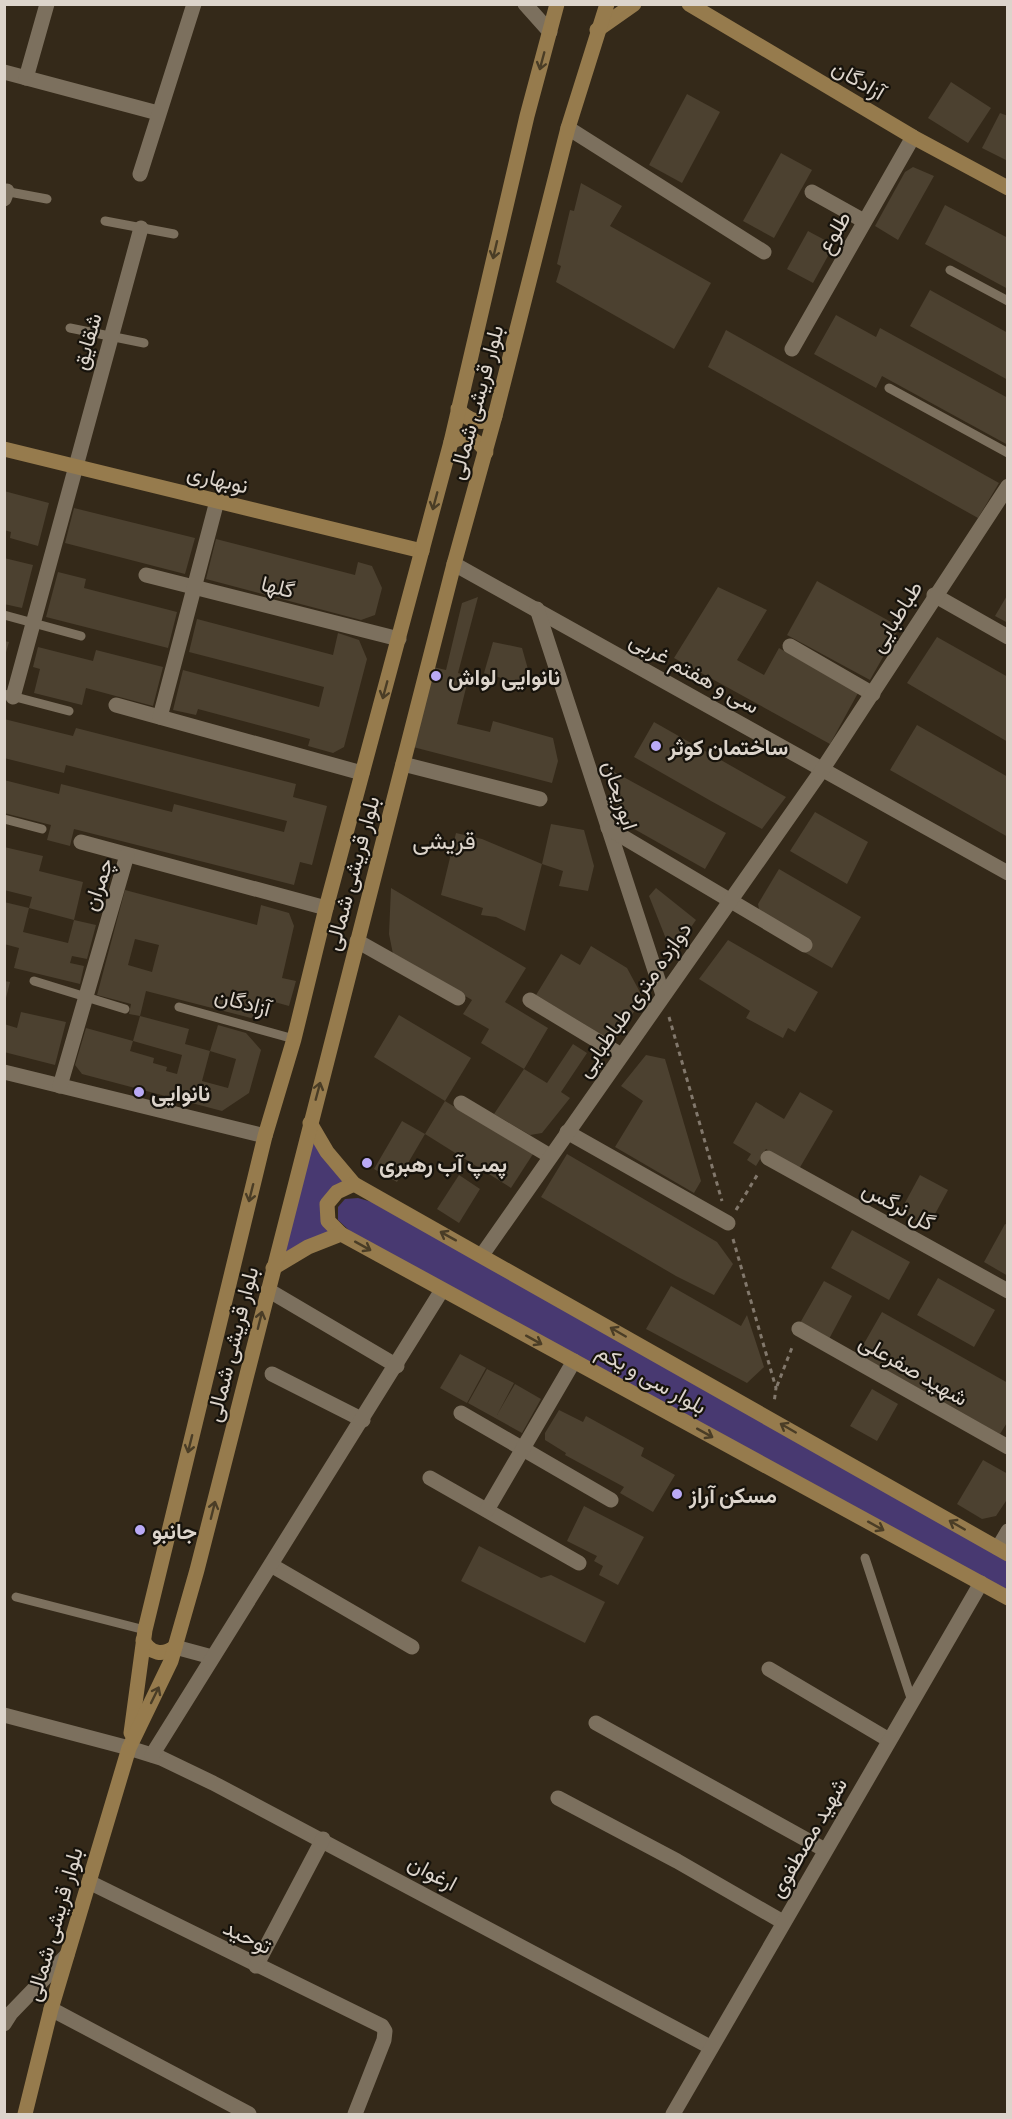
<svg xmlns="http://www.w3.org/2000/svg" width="1012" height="2119" font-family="Commissioner,Vazirmatn,sans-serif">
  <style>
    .green { fill: #483971 }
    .building { fill: #4c4130; fill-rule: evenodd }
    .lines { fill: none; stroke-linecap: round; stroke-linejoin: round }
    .path { stroke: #82786c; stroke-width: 3; stroke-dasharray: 4.5 4.5; stroke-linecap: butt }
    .lane { stroke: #7c705e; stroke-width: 9 }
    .street { stroke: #7c705e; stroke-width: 15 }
    .secondary { stroke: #967b4d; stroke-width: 15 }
    .oneway { stroke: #4a3d26 }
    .poi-dot { fill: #baaaf6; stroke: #17130c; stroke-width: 2 }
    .labels { text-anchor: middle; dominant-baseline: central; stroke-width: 4.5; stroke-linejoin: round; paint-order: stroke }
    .street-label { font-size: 22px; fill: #dcd4cb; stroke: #17130c }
    .poi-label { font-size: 22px; font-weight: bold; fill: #dcd4cb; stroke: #17130c; text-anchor: start }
    .neighbourhood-label { font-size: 24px; fill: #dcd4cb; stroke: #17130c }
  </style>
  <rect width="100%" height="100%" fill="#342919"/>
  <g class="green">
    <polygon points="312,1138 344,1182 324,1198 320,1213 332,1232 282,1256"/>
    <polygon points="358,1198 372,1202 1007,1558 1007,1593 352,1233 338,1220 338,1207 345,1199"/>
  </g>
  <g class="building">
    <polygon points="951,82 991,108 968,143 928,118"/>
    <polygon points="687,94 720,112 682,183 649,165"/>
    <polygon points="1000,113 1008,116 1008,161 982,148"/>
    <polygon points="781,153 812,170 774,238 743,221"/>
    <polygon points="913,167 934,176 898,240 875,226 905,172"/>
    <polygon points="581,183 622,206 610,226 711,283 674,349 556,282 561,266 557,264 570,210 574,211"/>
    <polygon points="945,205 1008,238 1008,289 925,244"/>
    <polygon points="808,231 834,245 813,283 787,269"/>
    <polygon points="930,290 1008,333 1008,380 910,326"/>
    <polygon points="836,315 876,337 880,328 1008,398 1008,445 882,376 876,388 814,354"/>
    <polygon points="726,330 999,483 978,518 708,367"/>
    <polygon points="4,491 49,503 38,546 10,538 11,532 4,530"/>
    <polygon points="74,508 195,538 185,574 65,543"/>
    <polygon points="216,539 355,575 358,562 372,566 382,588 375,615 361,620 206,579"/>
    <polygon points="4,558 33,565 22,608 4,604"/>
    <polygon points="58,572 86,579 84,588 177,612 168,648 46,617"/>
    <polygon points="817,581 900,627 870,680 787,635"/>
    <polygon points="718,587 767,610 737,660 764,675 779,648 858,693 830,744 674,658"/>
    <polygon points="1008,594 1008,623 995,616"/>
    <polygon points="478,597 458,673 469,676 457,724 490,732 493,721 553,738 558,761 552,783 413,747 433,667 446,670 462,603"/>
    <polygon points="197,619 333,655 338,633 359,640 367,659 344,747 333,753 308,746 310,739 288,733 198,709 196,715 173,710 183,670 319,707 324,687 189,652"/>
    <polygon points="937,637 1008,677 1008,742 907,683"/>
    <polygon points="4,641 9,642 5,656 4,656"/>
    <polygon points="493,642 522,648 533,687 484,673"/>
    <polygon points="38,647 93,661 96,650 163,667 153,706 86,688 82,705 34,693 40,669 33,667"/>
    <polygon points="4,719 73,736 76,728 296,784 293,797 327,806 312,865 300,862 294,885 74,829 70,846 47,840 51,825 4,813 4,780 59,794 61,784 172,812 174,804 284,832 287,821 66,765 64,773 4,758"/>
    <polygon points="654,722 756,780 786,797 762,829 711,801 634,757"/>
    <polygon points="917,725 1008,777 1008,837 890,770"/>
    <polygon points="607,768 726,833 705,869 620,821"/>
    <polygon points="815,812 868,842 847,884 790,851"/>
    <polygon points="551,824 584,830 594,866 588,891 559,886 563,871 542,864"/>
    <polygon points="456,833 482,839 542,864 525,931 496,917 481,915 483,908 441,895"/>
    <polygon points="4,847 43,856 39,871 83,882 74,920 29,908 32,897 4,890"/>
    <polygon points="779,869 861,917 832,968 804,952 760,915 758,904"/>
    <polygon points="391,888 526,968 505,1002 548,1028 524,1069 481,1043 489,1029 463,1014 472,1000 393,954 389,934"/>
    <polygon points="656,888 696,920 672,954 649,896"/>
    <path d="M125,890L257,925L261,905L289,913L294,926L282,978L296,981L289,1006L271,1001L267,1012L251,1018L146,991L140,1016L189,1029L185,1044L210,1051L218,1025L246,1033L261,1050L249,1093L222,1111L82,1074L75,1065L86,1028L133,1041L130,1051L154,1058L153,1063L167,1067L166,1071L177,1074L182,1055L133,1041L140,1016L129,1014L131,1004L97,995ZM135,939L159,945L152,972L128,965ZM210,1051L236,1059L228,1088L202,1081Z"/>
    <polygon points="4,902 29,908 23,932 68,943 74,920 96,925 87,959 72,956 70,963 84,966 80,984 14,968 19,948 4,944"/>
    <polygon points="728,940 818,992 795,1032 788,1028 783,1038 746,1018 750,1011 699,979"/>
    <polygon points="591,946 627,968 641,994 639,1004 614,1042 536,995 561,954 580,965"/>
    <polygon points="4,981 10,982 5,1002 4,1002"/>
    <polygon points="21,1012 66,1022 55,1065 4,1052 4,1024 17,1028"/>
    <polygon points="399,1015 471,1058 445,1101 374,1057"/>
    <polygon points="573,1044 587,1053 561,1092 570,1098 542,1133 530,1135 494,1114 524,1069 547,1083"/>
    <polygon points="646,1055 665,1059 701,1181 694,1193 615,1147 643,1101 621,1086"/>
    <polygon points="800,1092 833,1111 799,1169 766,1149 756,1166 747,1160 751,1154 733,1143 756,1102 784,1119"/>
    <polygon points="445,1101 533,1154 511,1188 425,1134"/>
    <polygon points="402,1121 425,1134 397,1182 374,1169"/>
    <polygon points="567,1154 717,1242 733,1264 714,1295 676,1276 541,1197"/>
    <polygon points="459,1175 480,1189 459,1223 437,1209"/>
    <polygon points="920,1175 948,1190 928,1227 900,1212"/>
    <polygon points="1005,1224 1008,1225 1008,1276 984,1262"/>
    <polygon points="852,1230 910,1262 889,1300 831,1268"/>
    <polygon points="938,1278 995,1310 974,1347 917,1315"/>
    <polygon points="824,1281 852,1296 829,1339 800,1323"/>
    <polygon points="671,1286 741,1326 747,1315 764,1367 747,1383 646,1329"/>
    <polygon points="882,1312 1008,1383 1008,1421 1000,1434 858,1354"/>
    <polygon points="460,1354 486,1368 467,1403 440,1388"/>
    <polygon points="487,1369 514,1383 497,1415 515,1384 541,1399 522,1433 468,1403"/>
    <polygon points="872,1389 898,1404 877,1441 850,1426"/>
    <polygon points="559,1410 583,1422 586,1416 644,1448 641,1456 675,1475 653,1512 620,1493 624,1487 565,1455 566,1453 545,1440 545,1433"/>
    <polygon points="983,1460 1008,1474 1008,1498 996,1516 982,1519 957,1504"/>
    <polygon points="584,1506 644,1537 618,1585 599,1575 603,1566 594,1561 597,1556 567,1541"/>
    <polygon points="479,1546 541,1578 551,1575 605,1602 585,1643 461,1581"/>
  </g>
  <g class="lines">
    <g class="path">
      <polyline points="669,1017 722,1201"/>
      <polyline points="736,1210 759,1172"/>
      <polyline points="733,1239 776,1388 774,1403"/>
      <polyline points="777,1386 793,1345"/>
    </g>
    <g class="lane">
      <polyline points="4,191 47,199"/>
      <polyline points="105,221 174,234"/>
      <polyline points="950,270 1008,301"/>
      <polyline points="70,328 144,343"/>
      <polyline points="889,388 1008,453"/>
      <polyline points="4,615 81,636"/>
      <polyline points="4,694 69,711"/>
      <polyline points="4,819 42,829"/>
      <polyline points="34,981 125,1009"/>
      <polyline points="179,1007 294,1039"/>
      <polyline points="865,1558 912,1701"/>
      <polyline points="16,1597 145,1630"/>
    </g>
    <g class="street">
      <polyline points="525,4 550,32"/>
      <polyline points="4,72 158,113"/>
      <polyline points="26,78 47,4"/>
      <polyline points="568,128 764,252"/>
      <polyline points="140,174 194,4"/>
      <polyline points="812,192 864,221"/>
      <polyline points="4,199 7,191"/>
      <polyline points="792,349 913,137"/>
      <polyline points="454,564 1008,873"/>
      <polyline points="146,575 399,639"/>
      <polyline points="934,595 1008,637"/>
      <polyline points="537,609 663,995"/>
      <polyline points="790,646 873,694"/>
      <polyline points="13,697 141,228"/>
      <polyline points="116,705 362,773"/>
      <polyline points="160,717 217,501"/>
      <polyline points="403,764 540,799"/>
      <polyline points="608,828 805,945"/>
      <polyline points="81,842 326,908"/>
      <polyline points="357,941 458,998"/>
      <polyline points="530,1000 621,1055"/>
      <polyline points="4,1072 265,1136"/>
      <polyline points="60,1086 127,855"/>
      <polyline points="461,1103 550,1156"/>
      <polyline points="567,1132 728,1223"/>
      <polyline points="768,1158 1008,1291"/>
      <polyline points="482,1255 822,770 1008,486"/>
      <polyline points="268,1290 397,1366"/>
      <polyline points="799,1329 1008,1447"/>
      <polyline points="272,1374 363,1420"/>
      <polyline points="461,1413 611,1500"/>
      <polyline points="430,1478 579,1563"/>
      <polyline points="487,1510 574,1361"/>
      <polyline points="998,1548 1008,1531"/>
      <polyline points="271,1565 412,1647"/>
      <polyline points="175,1647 212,1657"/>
      <polyline points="769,1669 889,1740"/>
      <polyline points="4,1715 129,1748 161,1758 213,1783 710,2047"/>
      <polyline points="596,1723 825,1850"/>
      <polyline points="152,1755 442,1290"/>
      <polyline points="558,1798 677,1861 783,1922"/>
      <polyline points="89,1882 382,2026 385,2031 384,2040 355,2114"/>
      <polyline points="256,1966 323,1839"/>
      <polyline points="51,2009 249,2114"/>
      <polyline points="4,2024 11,2013 67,1955"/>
      <polyline points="673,2114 981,1583"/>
    </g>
    <g class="secondary">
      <polyline points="689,4 913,137 1008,188"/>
      <polyline points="597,30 634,4"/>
      <path d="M458,409C468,421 483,426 495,416"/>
      <path d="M451,442C464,434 479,439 486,452"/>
      <polyline points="4,449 422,551"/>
      <polyline points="310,1123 327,1152 354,1184 1008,1554"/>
      <polyline points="341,1234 328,1221 327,1204 337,1192 354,1184"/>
      <polyline points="273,1268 308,1247 341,1234 1008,1598"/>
      <path d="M143,1640C150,1654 163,1656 175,1647"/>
      <polyline points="131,1733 145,1630 265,1136 294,1039 326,908 451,442 527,116 557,4"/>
      <polyline points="25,2114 51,2009 129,1748 171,1661 197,1570 454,564 495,416 568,128 607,4"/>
    </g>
  </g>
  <defs><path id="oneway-shaft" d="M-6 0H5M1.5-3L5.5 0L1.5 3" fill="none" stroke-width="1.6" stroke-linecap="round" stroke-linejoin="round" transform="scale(1.5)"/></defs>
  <g class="oneway">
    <use href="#oneway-shaft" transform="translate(542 61) rotate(105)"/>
    <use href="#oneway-shaft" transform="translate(495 250) rotate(103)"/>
    <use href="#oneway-shaft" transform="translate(435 501) rotate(105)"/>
    <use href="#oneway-shaft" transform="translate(385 690) rotate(105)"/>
    <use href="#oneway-shaft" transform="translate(318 1091) rotate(-75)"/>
    <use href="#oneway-shaft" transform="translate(251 1193) rotate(104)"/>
    <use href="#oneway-shaft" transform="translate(448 1236) rotate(-151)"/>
    <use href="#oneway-shaft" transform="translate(363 1246) rotate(29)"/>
    <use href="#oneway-shaft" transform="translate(260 1320) rotate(-76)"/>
    <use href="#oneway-shaft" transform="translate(618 1332) rotate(-150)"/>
    <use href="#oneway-shaft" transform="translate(534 1340) rotate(29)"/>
    <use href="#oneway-shaft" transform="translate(788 1428) rotate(-150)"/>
    <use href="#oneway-shaft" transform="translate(705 1433) rotate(29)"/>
    <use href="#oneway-shaft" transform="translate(190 1444) rotate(104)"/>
    <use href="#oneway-shaft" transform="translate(213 1510) rotate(-76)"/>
    <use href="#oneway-shaft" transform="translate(957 1525) rotate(-150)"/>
    <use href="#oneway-shaft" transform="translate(876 1526) rotate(29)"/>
    <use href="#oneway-shaft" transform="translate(155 1695) rotate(-64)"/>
  </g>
  <g class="poi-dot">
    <circle cx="436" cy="676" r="6"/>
    <circle cx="656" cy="746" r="6"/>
    <circle cx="139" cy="1092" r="6"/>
    <circle cx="367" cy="1163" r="6"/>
    <circle cx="677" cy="1494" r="6"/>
    <circle cx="140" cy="1530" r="6"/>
  </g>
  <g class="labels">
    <g class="street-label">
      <text transform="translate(859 79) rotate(31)">آزادگان</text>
      <text transform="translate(833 232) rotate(-60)">طلوع</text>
      <text transform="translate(86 341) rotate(-74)">شقایق</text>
      <text transform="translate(475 402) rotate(-75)">بلوار قریشی شمالی</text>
      <text transform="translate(218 478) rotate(14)">نوبهاری</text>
      <text transform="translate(278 586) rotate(14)">گلها</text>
      <text transform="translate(895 616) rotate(-58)">طباطبایی</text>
      <text transform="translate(695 672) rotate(29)">سی و هفتم غربی</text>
      <text transform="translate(621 795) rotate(72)">ابوریحان</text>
      <text transform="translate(351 873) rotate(-75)">بلوار قریشی شمالی</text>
      <text transform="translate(97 884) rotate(-71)">چمران</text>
      <text transform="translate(633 999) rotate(-55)">دوازده متری طباطبایی</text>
      <text transform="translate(243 1001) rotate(15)">آزادگان</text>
      <text transform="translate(899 1205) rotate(29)">گل نرگس</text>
      <text transform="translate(231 1344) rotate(-76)">بلوار قریشی شمالی</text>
      <text transform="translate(914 1369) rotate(30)">شهید صفرعلی</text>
      <text transform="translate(652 1378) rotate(29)">بلوار سی و یکم</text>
      <text transform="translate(807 1837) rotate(-60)">شهید مصطفوی</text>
      <text transform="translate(433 1872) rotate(28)">ارغوان</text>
      <text transform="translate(53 1924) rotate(-74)">بلوار قریشی شمالی</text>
      <text transform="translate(248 1936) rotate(26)">توحید</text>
    </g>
    <g class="poi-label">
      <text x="448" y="676">نانوایی لواش</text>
      <text x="668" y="746">ساختمان کوثر</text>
      <text x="151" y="1092">نانوایی</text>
      <text x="379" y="1163">پمپ آب رهبری</text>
      <text x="689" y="1494">مسکن آراز</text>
      <text x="152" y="1530">جانبو</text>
    </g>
    <g class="neighbourhood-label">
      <text x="444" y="839">قریشی</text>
    </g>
  </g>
  <rect width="1012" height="2119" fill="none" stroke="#dcd4cb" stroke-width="12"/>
</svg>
